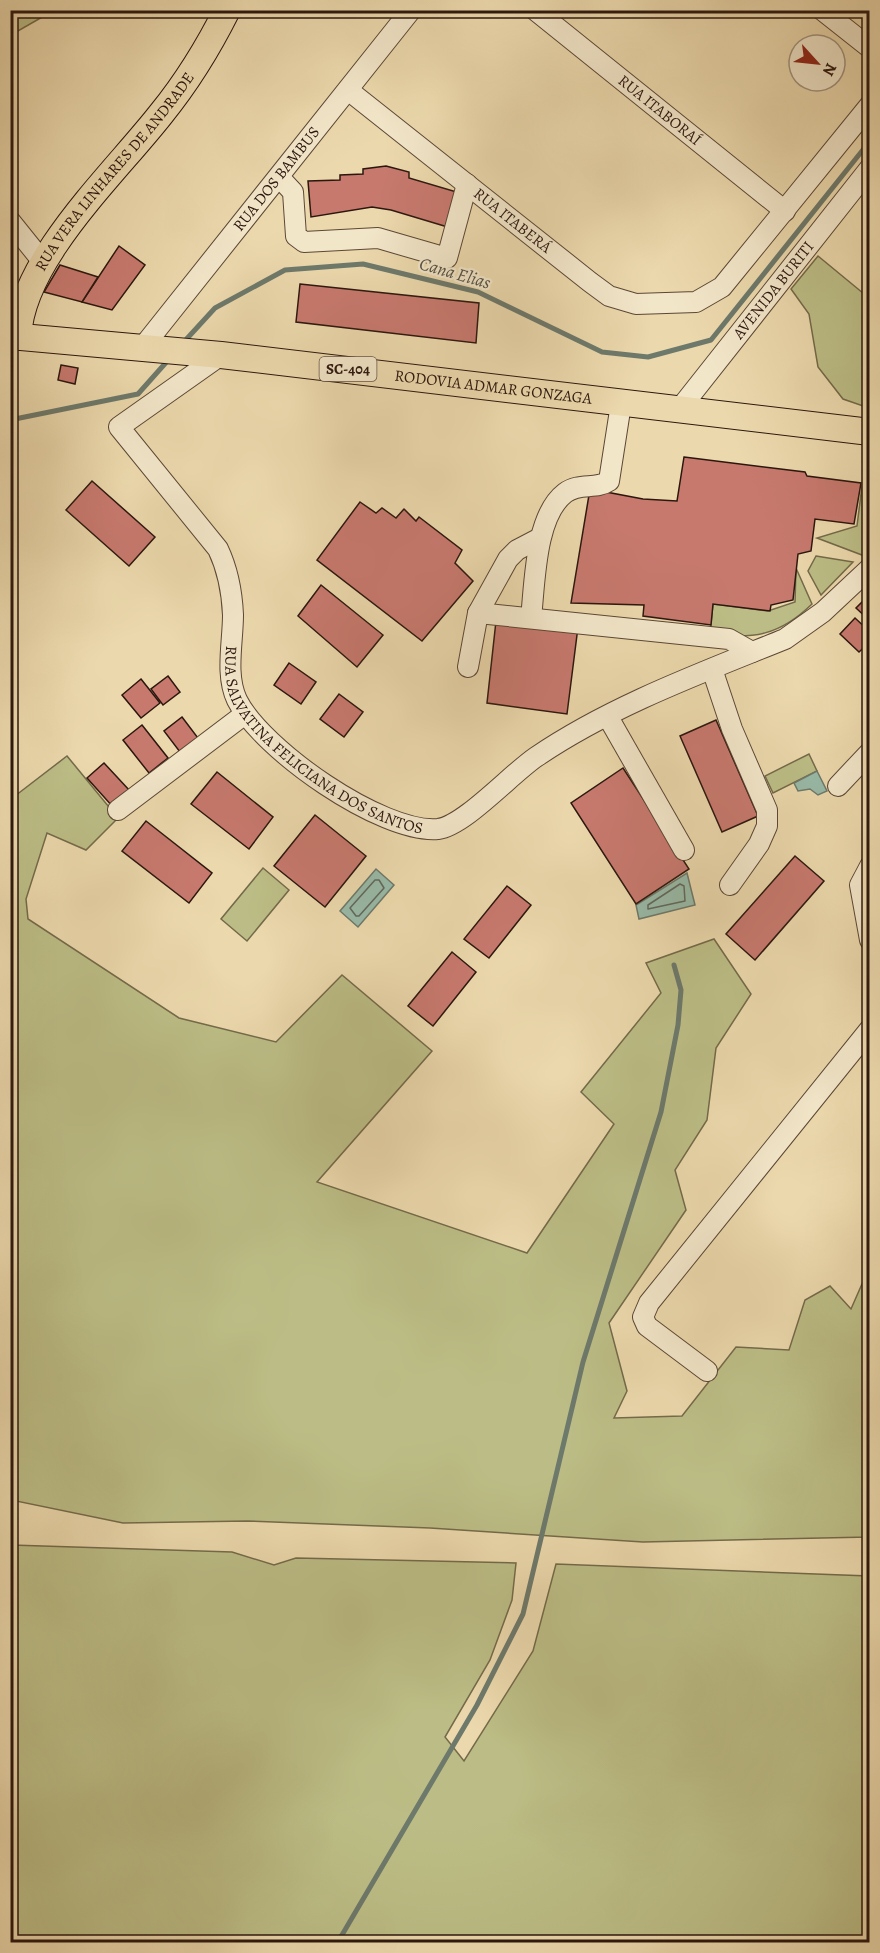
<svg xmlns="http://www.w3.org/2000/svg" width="880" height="1953" font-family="Alegreya,serif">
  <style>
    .green { fill: #bcbd86; stroke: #746a4a; stroke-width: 1.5 }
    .water { fill: #98baa8; stroke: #6d796b; stroke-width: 1.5 }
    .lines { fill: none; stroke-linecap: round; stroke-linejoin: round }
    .shore { stroke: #62685c; stroke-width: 1.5 }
    .stream { stroke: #6d796b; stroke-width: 5 }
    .building { fill: #c7796e; stroke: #2c170f; stroke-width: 1.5 }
    .minor-casing { stroke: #5c4736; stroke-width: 22 }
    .major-casing { stroke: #2c170f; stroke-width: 28 }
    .minor { stroke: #f2e6c9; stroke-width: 20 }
    .major { stroke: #ebd8ac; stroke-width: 26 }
    .labels { text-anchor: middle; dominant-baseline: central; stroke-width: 4.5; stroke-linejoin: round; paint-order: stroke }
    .shield { fill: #f2e6c9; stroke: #675547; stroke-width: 1.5 }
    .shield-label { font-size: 15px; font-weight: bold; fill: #2c170f }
    .street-label { font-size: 16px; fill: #2c170f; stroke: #f2e6c9 }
    .water-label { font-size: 18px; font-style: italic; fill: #525045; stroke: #f2e6c9 }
  </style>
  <rect width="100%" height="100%" fill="#ebd8ac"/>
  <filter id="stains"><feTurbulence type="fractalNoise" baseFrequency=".00333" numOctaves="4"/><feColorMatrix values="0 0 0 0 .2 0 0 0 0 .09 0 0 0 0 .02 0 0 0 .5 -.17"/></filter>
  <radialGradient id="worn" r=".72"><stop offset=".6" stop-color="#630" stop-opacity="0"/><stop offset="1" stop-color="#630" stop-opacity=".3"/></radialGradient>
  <g class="green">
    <polygon points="11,10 51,10 51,12 11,35"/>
    <polygon points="818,256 869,298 869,408 843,399 818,367 809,314 791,289"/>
    <polygon points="864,470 869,470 870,546 862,555 817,538 857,526"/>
    <polygon points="816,556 853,562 821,595 808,571"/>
    <path d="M796,568L812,604C779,636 754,639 710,634L713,604L768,611L795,602Z"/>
    <polygon points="809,754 817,771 773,793 765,776"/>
    <polygon points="67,756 118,818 86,850 47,833 26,899 28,919 179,1018 276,1042 342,975 432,1051 317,1182 527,1253 614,1124 581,1092 661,993 646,963 714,939 751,994 716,1048 707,1120 675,1170 686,1210 609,1323 627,1391 614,1418 682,1416 736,1347 789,1350 805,1300 830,1286 851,1309 869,1268 869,1537 643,1542 430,1528 247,1521 123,1523 11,1500 11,799"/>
    <polygon points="263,868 289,890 247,941 221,919"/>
    <polygon points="11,1545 232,1552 274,1565 296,1558 516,1563 512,1600 490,1660 445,1737 464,1761 533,1651 556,1564 869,1576 869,1942 11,1942"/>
  </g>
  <g class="water">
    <polygon points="817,771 827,791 818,795 810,789 798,791 794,783"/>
    <polygon points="376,869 394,885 358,927 340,911"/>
    <polygon points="687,873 695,905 639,919 636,905"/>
  </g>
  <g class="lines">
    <g class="shore">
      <polygon points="375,880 379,880 384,888 359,916 356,916 350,908"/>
      <polygon points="680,884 684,886 685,901 648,909 648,905"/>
    </g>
    <g class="stream">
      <polyline points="182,344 215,308 285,270 363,264 478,292 602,352 648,357 711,340 870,141"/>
      <polyline points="10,420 138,394 170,358"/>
      <polyline points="335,1942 342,1935 477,1705 523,1614 583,1362 661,1112 678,1025 681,990 674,965"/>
    </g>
  </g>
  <g class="building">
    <polygon points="386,166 409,172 409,178 460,193 451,228 391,210 372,207 311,217 308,181 340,180 340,175 363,174 363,169"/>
    <polygon points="119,246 145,265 112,310 82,302"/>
    <polygon points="60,265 98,277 82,302 44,292"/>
    <polygon points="300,284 479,303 476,343 296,322"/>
    <polygon points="61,365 78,368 75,384 58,380"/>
    <polygon points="684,457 805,472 807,476 861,483 854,524 815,519 811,551 798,554 793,600 771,605 770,611 713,604 711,625 643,616 644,605 571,603 590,489 643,499 677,501"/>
    <polygon points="92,481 155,537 129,566 66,510"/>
    <polygon points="360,502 376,513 382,508 396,518 404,509 416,521 419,517 462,550 455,563 473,581 422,641 317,560"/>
    <polygon points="321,585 383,635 357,667 298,616"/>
    <polygon points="870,594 870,621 856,608"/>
    <polygon points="855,618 870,632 870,642 859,652 840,634"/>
    <polygon points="496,621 578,627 567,714 487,703"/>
    <polygon points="289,663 316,682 301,704 274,685"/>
    <polygon points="168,676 180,692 163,705 151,689"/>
    <polygon points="141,679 160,703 141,718 122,695"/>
    <polygon points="339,694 363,712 344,737 320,719"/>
    <polygon points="182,717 198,738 180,752 164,731"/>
    <polygon points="716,720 758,816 722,832 680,736"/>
    <polygon points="142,725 168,758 149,773 123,740"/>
    <polygon points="104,763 130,791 113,807 87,778"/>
    <polygon points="623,768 689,869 636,904 571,803"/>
    <polygon points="217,772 273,817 249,849 191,804"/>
    <polygon points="315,815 366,856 325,907 274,866"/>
    <polygon points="146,821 212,873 189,903 122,851"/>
    <polygon points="795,856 824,881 755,960 726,934"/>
    <polygon points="507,886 531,905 489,958 464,939"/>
    <polygon points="452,952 476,972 433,1026 408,1006"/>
  </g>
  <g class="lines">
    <defs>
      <g id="minor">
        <path id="s1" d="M535,10L785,211"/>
        <polyline points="822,10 870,48"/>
        <path id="s2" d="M348,90L590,282L609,296L636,304L696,302L722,287L870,105"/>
        <polyline points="279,177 293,192 296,236 304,242 378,238 447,258 467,184"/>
        <polyline points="10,221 43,262"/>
        <path id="s3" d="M142,348L411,10"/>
        <path id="s4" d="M221,355L119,427L218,549C228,570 232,592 233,615C233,642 225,675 237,700C261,749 382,834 438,829C464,826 511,774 536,757C611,706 701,673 785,639L823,612L870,568"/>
        <path id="s5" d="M678,411L870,168"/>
        <polyline points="478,613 729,639 752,652"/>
        <path d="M531,618C535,582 535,516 565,493C579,482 596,490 609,481L621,404"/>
        <polyline points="468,667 478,613 508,559 517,550 540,538"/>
        <polyline points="712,669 732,729 767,810 767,826 759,844 730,885"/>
        <polyline points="608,717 684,850"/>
        <polyline points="838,786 870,752"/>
        <polyline points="118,810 245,714"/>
        <polyline points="870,866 860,885 870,940"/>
        <polyline points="707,1371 647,1326 643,1317 649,1303 870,1029"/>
      </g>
      <g id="major">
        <path id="s6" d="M10,336L221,355L870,432"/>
        <path id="s7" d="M18,337C21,260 114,174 161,114C187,82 208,48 227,10"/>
      </g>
    </defs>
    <use href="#minor" class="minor-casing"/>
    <use href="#major" class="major-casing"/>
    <use href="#minor" class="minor"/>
    <use href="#major" class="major"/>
  </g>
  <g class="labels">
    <rect class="shield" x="319.5" y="357" width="57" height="24" rx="4.5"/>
    <g class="shield-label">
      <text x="348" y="369">SC-404</text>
    </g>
    <g class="street-label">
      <text stroke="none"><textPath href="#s1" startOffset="160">RUA ITABORAÍ</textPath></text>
      <text stroke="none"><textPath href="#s7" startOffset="195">RUA VERA LINHARES DE ANDRADE</textPath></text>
      <text stroke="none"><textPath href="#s3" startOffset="216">RUA DOS BAMBUS</textPath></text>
      <text stroke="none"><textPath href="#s2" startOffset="210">RUA ITABERÁ</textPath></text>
      <text stroke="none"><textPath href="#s5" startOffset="154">AVENIDA BURITI</textPath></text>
      <text stroke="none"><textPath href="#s6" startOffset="486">RODOVIA ADMAR GONZAGA</textPath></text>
      <text stroke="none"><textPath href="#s4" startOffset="524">RUA SALVATINA FELICIANA DOS SANTOS</textPath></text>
    </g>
    <g class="water-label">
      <text transform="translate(455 273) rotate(16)">Cana Elias</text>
    </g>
  </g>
  <rect width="880" height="1953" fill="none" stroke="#ebd8ac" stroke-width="36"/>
  <rect x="12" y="12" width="856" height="1929" fill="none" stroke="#2c170f" stroke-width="3"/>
  <rect x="18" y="18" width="844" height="1917" fill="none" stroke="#2c170f" stroke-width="1.5"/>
  <g transform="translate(817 63) rotate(117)"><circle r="28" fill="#f2e6c9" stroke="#a3937f" stroke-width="1.5"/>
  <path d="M0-4.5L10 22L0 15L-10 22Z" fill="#8f2418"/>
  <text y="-9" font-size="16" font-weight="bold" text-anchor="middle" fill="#2c170f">N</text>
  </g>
  <rect width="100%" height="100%" filter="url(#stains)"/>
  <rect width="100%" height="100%" fill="url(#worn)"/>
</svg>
